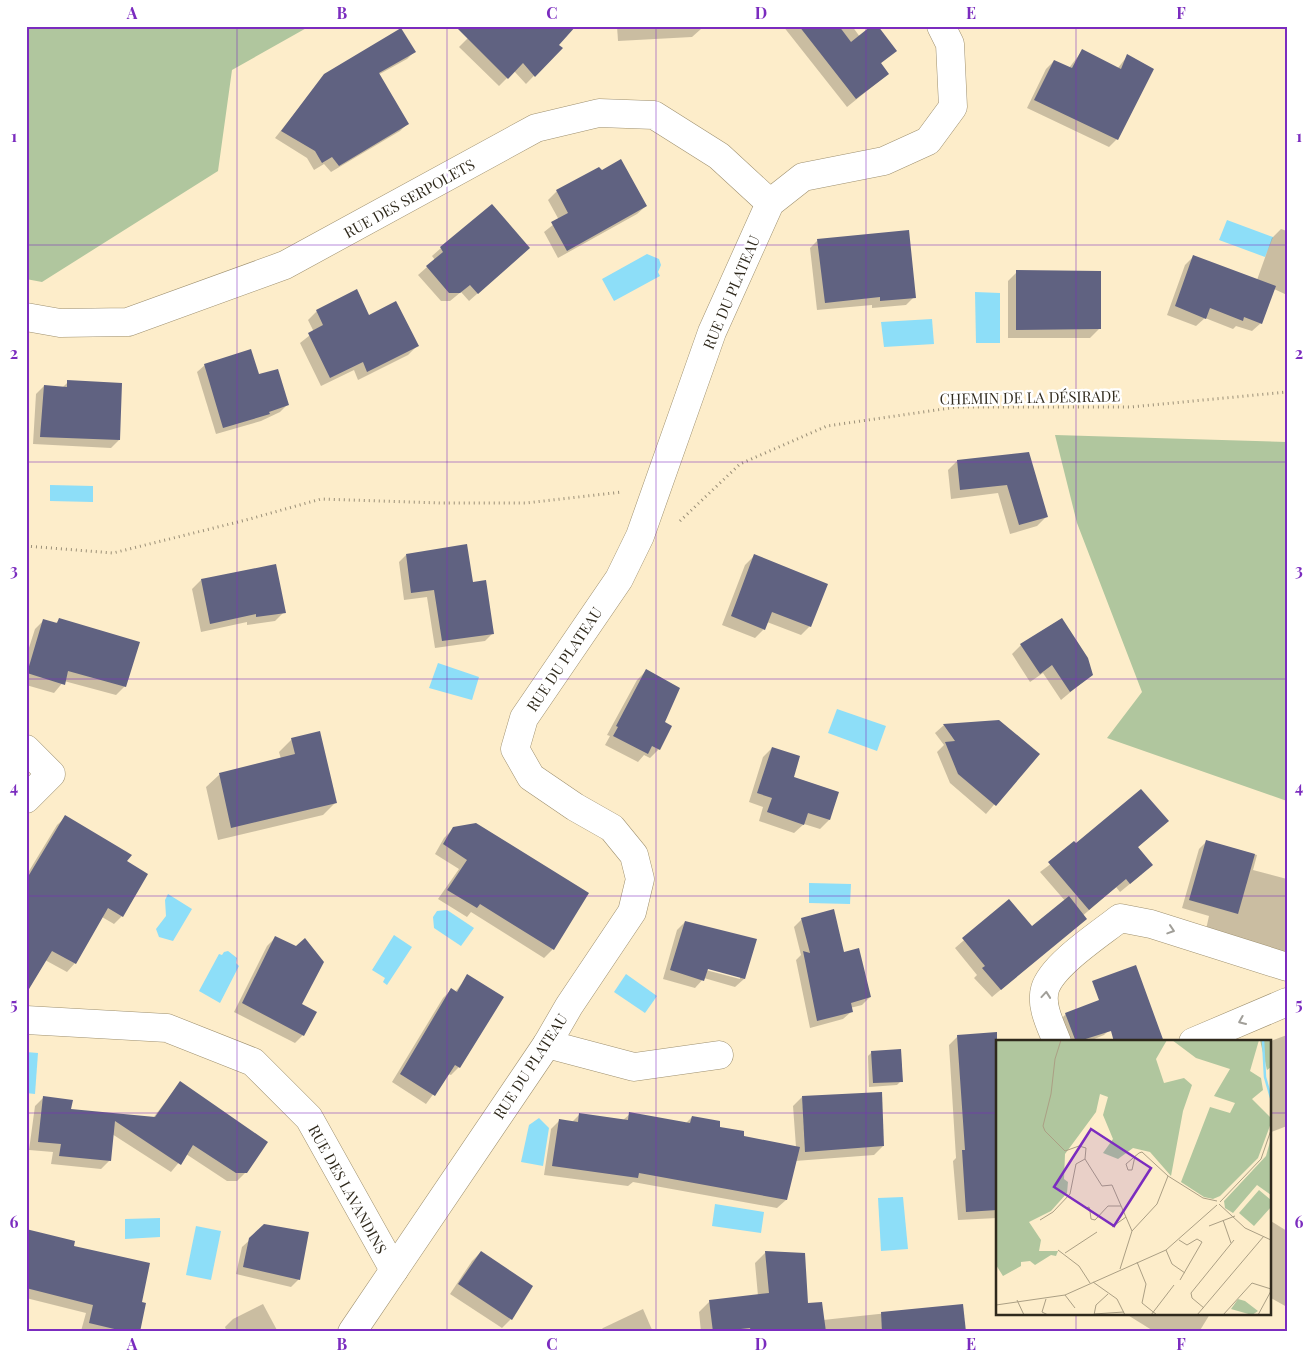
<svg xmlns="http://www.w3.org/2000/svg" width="1313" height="1358" font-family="'Playfair Display',serif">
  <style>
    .green { fill: #b0c69e }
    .water { fill: #8ddef8 }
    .shadow { fill: #0003; fill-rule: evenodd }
    .building { fill: #606281 }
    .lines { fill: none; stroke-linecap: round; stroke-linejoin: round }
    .street-casing { stroke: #9e906f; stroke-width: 29 }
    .path { stroke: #9a8f77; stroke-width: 3; stroke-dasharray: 1 4; stroke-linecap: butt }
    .street { stroke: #fff; stroke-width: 28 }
    .oneway { stroke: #a19f99 }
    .grid { fill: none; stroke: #7b2cbf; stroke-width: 1; stroke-opacity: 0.55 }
    .labels { text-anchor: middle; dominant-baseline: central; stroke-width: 5; stroke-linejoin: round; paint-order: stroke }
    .street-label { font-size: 15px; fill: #2f291c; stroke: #fff }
    .inset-river { fill: none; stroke: #8ddef8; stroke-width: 2.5 }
    .inset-road { fill: none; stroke: #ab9f84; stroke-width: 1 }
    .view { fill: #7b2cbf; fill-opacity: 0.15; stroke: #7b2cbf; stroke-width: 2.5 }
    .inset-edge { fill: none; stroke: #2f291c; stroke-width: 2.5 }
    .neatline { fill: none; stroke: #7b2cbf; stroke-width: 2 }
    .grid-label { font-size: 16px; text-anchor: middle; font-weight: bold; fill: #7b2cbf }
  </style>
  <rect width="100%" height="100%" fill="#fdedca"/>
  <g class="green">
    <polygon points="26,26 310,26 232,70 218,171 42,282 26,279"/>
    <polygon points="1055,435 1287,442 1287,801 1107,738 1142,692 1077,523"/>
  </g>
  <g class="water">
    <polygon points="1227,220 1273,237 1265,257 1219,240"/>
    <polygon points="647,254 659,259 661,265 658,272 660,276 614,301 602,279"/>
    <polygon points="975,292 1000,293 1000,343 976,343"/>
    <polygon points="932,319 934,344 884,347 881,322"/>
    <polygon points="50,485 93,486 93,502 50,501"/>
    <polygon points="438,663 479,677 472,700 429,688"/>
    <polygon points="837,709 886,726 877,751 828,733"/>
    <polygon points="809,883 851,884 850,904 809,903"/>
    <polygon points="168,894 192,909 173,941 159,937 156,929 166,916 165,900"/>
    <polygon points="447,910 474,928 461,946 434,928 433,917 437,911"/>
    <polygon points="394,935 412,947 387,985 383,982 385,978 372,970"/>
    <polygon points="228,951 237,958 236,963 239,966 220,1003 199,991 219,954 222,955 224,952"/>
    <polygon points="626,974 657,996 645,1013 614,992"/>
    <polygon points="26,1052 38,1053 35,1094 26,1093"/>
    <polygon points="539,1118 549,1128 543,1166 521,1162 529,1125"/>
    <polygon points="903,1197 908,1249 881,1251 878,1198"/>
    <polygon points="715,1204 764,1212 761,1233 712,1226"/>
    <polygon points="160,1218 160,1237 125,1239 125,1219"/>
    <polygon points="196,1226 221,1231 211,1280 186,1275"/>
  </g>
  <g class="shadow">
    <polygon points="480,26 557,45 561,48 526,84 514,71 499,86 459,47"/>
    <polygon points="617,26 701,26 701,29 692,37 618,41"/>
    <polygon points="783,26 852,26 860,37 895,51 880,64 888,74 847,107"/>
    <polygon points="1082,51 1118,68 1128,55 1117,139 1109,147 1027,108 1046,69 1054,61 1069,68"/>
    <polygon points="414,52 407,59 378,75 407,124 400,131 331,172 324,164 314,170 307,158 275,138 325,75"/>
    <polygon points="557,191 646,206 637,214 558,258 544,232 559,220 548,200"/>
    <polygon points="492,206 520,256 469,301 461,292 450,301 441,301 418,275 435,260 432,256 441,248"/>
    <polygon points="1281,229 1287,231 1287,295 1274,289 1261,323 1252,331 1236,326 1233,329 1205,318 1196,326 1167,315 1185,265 1193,257 1257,280 1272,238"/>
    <polygon points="818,240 914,297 906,305 872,308 872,305 817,310 810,248"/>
    <polygon points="1017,272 1099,329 1090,338 1008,338 1008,281"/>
    <polygon points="317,311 369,316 417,346 408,355 358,380 354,370 321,386 300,343 314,332 308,320"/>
    <polygon points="205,365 258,375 287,405 280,412 261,421 216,434 197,372"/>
    <polygon points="68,382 119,440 111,448 33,444 36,394 44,386 62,388"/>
    <polygon points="1028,454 1046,517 1037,526 1010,534 998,493 951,499 948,470 957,461"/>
    <polygon points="406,555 493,633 485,641 435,648 427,597 404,600 399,562"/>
    <polygon points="754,556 810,626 801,635 767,622 764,629 755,638 722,625 745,565"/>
    <polygon points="201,580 284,612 275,621 247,625 247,622 201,632 192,589"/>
    <polygon points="60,619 125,686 116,695 64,681 54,693 26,685 26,657 35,629 44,620 55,624"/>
    <polygon points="1061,619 1091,675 1061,700 1043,673 1030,682 1012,654 1021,645"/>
    <polygon points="646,671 663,723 659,749 650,758 644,755 638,762 605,745 610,736 607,735 637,680"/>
    <polygon points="944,725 1038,754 986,814 950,783 937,752 944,745 935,733"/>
    <polygon points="292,739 336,802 323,815 218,840 206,787 219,775 281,759 279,752"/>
    <polygon points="772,748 792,778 838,793 829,820 820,829 804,824 794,833 759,821 763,807 749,802 763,757"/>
    <polygon points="66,817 125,862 122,916 114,924 102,917 75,963 67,972 45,960 26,971 26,876 57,825"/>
    <polygon points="1167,821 1137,848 1142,874 1120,892 1116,887 1080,918 1040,872 1076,845"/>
    <polygon points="454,828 553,949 544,958 471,912 467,917 438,899 459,869 435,854 444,838"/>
    <polygon points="1207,841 1257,855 1253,870 1287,879 1287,955 1205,934 1209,916 1182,908 1199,849"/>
    <polygon points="1009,901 1032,928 1071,931 992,997 974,978 977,975 955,948"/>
    <polygon points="802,919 843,953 870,997 862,1005 850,1008 851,1012 843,1019 810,1028 796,960 801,955 794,927"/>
    <path d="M685,922L755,940L744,979L735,987L704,978L695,988L663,979L677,930ZM703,966L740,977V979L702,969Z"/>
    <polygon points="275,938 301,1004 303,1035 295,1043 234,1012 267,946"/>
    <polygon points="468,976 459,1067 451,1075 448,1074 426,1104 392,1082 443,998 451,990 455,992"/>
    <polygon points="1066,1014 1108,1031 1104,1035 1087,1042 1071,1042 1062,1018"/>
    <polygon points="1287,1035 1287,1126 1269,1133 1268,1042"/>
    <polygon points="958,1036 997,1065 997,1218 958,1220 953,1161 956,1158 949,1045"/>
    <polygon points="872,1052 901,1081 897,1085 869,1087 868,1056"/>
    <polygon points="180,1083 246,1172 237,1181 227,1181 186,1154 171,1172 112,1134 110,1160 101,1169 51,1164 53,1152 29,1150 35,1106 44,1097 70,1110 153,1118"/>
    <polygon points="802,1097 883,1146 874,1155 795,1161 786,1200 777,1208 633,1182 628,1186 544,1175 551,1129 559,1121 572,1122 579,1115 623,1120 630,1114 686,1123 692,1117 743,1137 796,1147 793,1106"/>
    <polygon points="1269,1220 1287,1231 1287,1307 1269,1297"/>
    <polygon points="265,1226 299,1279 291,1287 236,1274 242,1247"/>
    <polygon points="26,1230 140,1303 139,1332 81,1331 86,1313 26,1298"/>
    <polygon points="481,1252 531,1287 511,1319 502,1328 450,1294 472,1261"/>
    <polygon points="766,1252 807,1304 823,1320 962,1305 965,1332 701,1332 699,1312 710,1301 758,1296 755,1263"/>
    <polygon points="263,1304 278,1332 227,1332 225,1327 233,1319"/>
    <polygon points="643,1309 653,1332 599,1332 603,1328"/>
    <polygon points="1126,1314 1210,1314 1199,1332 1155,1332"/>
  </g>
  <g class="building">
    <polygon points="455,26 576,26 559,45 563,48 535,77 523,63 508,79"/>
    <polygon points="799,26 839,26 851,42 871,26 878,26 897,51 881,63 889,74 856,99"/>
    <polygon points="401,28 416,52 379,73 409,124 339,166 332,157 322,163 315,151 281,131 324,74"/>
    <polygon points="1082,49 1121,69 1127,54 1154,69 1118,140 1034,100 1054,60 1072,68"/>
    <polygon points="621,159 647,206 567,251 551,222 568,213 556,190 599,167 602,170"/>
    <polygon points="492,204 530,248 478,294 470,285 460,293 449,293 426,266 443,252 440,247"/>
    <polygon points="909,230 916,298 880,301 880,297 825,303 817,239"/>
    <polygon points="1193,255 1276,286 1262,324 1244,317 1243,321 1210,308 1206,319 1175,306"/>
    <polygon points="1016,270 1101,271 1101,329 1016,330"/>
    <polygon points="357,289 369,315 396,301 419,346 367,372 363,362 330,378 308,333 323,325 316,310"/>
    <polygon points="251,349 259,374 278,369 289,405 269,412 270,414 223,428 204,364"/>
    <polygon points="67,380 122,383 120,440 40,437 44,385 67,387"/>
    <polygon points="1029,452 1048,517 1019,525 1007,485 960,490 957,460"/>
    <polygon points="467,544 473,582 486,580 494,634 442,641 434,590 411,593 406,554"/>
    <polygon points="754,554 828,584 811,627 772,612 765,630 731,616"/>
    <polygon points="276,564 286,613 256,617 256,614 210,624 201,579"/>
    <polygon points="59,618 140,642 126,687 68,671 65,685 27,673 43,619 57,623"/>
    <polygon points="1062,618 1088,658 1093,675 1070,692 1052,665 1040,674 1020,644"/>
    <polygon points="646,669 680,688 665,722 672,726 660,750 652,746 648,754 613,736 618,727 616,726"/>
    <polygon points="999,720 1040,754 996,806 958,774 945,742 955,741 943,724"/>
    <polygon points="320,731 337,803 231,828 219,773 295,754 291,738"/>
    <polygon points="772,747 800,756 794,777 839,792 830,820 808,813 804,825 767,812 772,798 757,793"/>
    <polygon points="1141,789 1169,821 1138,847 1153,865 1130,884 1126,879 1089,910 1048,862 1074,841 1076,843"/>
    <polygon points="65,815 132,855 127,861 148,874 123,917 108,908 76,964 52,951 26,994 26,880"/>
    <polygon points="476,823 589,893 554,950 480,904 477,908 447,890 467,860 443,844 453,827"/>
    <polygon points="1206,840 1255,854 1238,914 1189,900"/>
    <polygon points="1069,896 1087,919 1001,990 982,968 985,966 962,938 1009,899 1032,926"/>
    <polygon points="834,909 844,952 859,948 871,997 851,1003 853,1012 817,1021 803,951 810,953 801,918"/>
    <polygon points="685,921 757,939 745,979 708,969 704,981 670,970"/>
    <polygon points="275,936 296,946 305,938 324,962 302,1004 317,1012 304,1036 242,1003"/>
    <polygon points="1136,965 1164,1042 1114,1042 1111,1031 1076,1042 1065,1013 1099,1000 1092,981"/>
    <polygon points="467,974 504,997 460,1068 455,1065 435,1096 400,1074 451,988 457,992"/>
    <polygon points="997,1032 997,1210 966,1212 962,1150 965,1150 957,1035"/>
    <polygon points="901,1049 903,1082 873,1083 871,1051"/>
    <polygon points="180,1081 268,1142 247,1173 236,1173 193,1145 181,1165 115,1121 111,1161 59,1156 61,1144 38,1142 43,1096 73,1100 71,1109 155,1117"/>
    <polygon points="882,1092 884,1146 805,1152 802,1096"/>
    <polygon points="629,1112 690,1123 692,1116 720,1121 720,1127 744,1131 744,1136 800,1147 787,1200 639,1173 638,1178 552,1166 559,1119 578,1122 579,1113 628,1120"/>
    <polygon points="264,1224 309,1232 300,1280 243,1267 249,1238"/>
    <polygon points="26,1229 75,1241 74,1246 150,1263 142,1302 146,1303 140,1332 127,1332 89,1323 93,1305 26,1288"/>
    <polygon points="481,1251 533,1286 512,1320 458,1284"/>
    <polygon points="765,1251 805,1253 808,1303 822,1302 826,1332 751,1332 750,1328 713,1332 709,1300 769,1293"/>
    <polygon points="963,1304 966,1332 882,1332 881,1312"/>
  </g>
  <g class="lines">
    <defs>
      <g id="street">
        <polyline points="26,317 60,323 128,322 285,265 536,128 599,113 654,115 719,156 770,203"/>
        <polyline points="26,749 51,774 26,799"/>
        <polyline points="26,1020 167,1028 253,1062 309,1118 394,1270"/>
        <path d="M1057,1042C1051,1026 1040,1006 1045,989C1052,965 1100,934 1120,918L1151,924L1287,967"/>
        <polyline points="1193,1042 1287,1002"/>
        <polyline points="547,1044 634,1067 719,1055"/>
        <polyline points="352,1332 547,1044 569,1006 632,912 640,879 634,855 612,828 575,807 531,777 515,749 524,718 619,579 640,536 712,332 770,203 803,177 884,161 928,141 953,107 950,44 941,26"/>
      </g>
    </defs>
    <use href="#street" class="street-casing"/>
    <g class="path">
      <polyline points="680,521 740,464 827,426 957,407 1131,407 1287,392"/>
      <polyline points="26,546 113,553 246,520 321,499 440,503 526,503 622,492"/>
    </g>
    <use href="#street" class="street"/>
  </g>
  <defs><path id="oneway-chevron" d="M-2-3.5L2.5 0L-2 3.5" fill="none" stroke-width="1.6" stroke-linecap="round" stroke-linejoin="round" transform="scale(1.25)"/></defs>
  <g class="oneway">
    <use href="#oneway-chevron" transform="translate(1171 930) rotate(18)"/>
    <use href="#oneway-chevron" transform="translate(1046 995) rotate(-85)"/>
    <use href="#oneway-chevron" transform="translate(1242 1021) rotate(157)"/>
  </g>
  <path class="grid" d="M237,26V1332M447,26V1332M656,26V1332M866,26V1332M1076,26V1042M26,245H1287M26,462H1287M26,679H1287M26,896H1287M26,1113H997M1269,1113H1287M1076,1314V1332"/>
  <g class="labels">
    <g class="street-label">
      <text transform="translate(409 198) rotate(-29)">RUE DES SERPOLETS</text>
      <text transform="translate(731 292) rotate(-67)">RUE DU PLATEAU</text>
      <text transform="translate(1030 397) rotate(-1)">CHEMIN DE LA DÉSIRADE</text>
      <text transform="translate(564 659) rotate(-56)">RUE DU PLATEAU</text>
      <text transform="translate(530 1066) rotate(-57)">RUE DU PLATEAU</text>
      <text transform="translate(348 1189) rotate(61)">RUE DES LAVANDINS</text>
    </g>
  </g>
  <g transform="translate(996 1040)">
    <rect width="275" height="275" fill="#fdedca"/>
    <path d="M0,0H171L160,19L168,43L188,38L196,45L187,71L175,136L154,112L137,108L122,119L107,113L117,99L107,75L112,57L104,54L100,72L69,114L68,139L72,142L71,153L55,171L33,182L45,200L43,211H62L60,216L55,215L39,225L34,221L25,222V226L7,236L0,225ZM176,0H263L254,31L265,38L267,50L256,59L275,78V83L262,118L224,156L217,159L208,157L185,142L214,67L234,73L239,63L218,56L234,29L200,18ZM264,0H275V27L271,30ZM275,98V155L261,145L237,173L229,168L228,161L270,116ZM263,150L275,160V167L258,186L243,173ZM242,259L249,261L262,271L256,275L235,269Z" fill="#b0c69e"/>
    <path class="inset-river" d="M267,0L269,37L275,58"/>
    <path class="inset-road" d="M65,0L59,19L55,54L47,86L49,91L69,111L83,106L90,108L89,119L106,146L116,145L136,191M139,116L136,130H132L130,124L143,113L146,112L172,136L207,158L221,161M224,162L265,119L275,90M223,164L249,188L275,200M94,171L90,168L93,167L94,171L95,179L99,180L112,166H125M44,180L57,172L74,154L80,124L89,119M227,180L235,203M213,186L239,176M116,187L130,177M183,200L191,205L201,199L206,202L184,240M62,210L83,226L94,243M170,210L176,224L189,233M69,213L101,192M141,222L150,244L146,263L161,275M124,229L136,191L161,164L172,136M97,242L121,259L129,275M69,255L79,268M50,259L46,272L52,275M21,260L28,275M0,265L69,255L170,210L221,165M208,268L196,258L195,253L238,200M98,274L128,272M98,275L100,265L112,254M155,275L178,245M201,275L268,196M227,275L256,243L275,249M262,275L275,251"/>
    <path class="view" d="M95,89L155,128L118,186L58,147Z"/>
    <rect width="275" height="275" class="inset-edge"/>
  </g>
  <rect width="1313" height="1358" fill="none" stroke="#ffffff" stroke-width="55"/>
  <rect x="28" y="28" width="1258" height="1302" class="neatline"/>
  <g class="grid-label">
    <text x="132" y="19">A</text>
    <text x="342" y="19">B</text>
    <text x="552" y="19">C</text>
    <text x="761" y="19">D</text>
    <text x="971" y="19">E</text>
    <text x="1181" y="19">F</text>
    <text x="14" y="142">1</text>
    <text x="1299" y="142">1</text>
    <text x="14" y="359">2</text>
    <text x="1299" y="359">2</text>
    <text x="14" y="576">3</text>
    <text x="1299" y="576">3</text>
    <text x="14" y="793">4</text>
    <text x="1299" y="793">4</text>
    <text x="14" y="1010">5</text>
    <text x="1299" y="1010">5</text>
    <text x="14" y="1228">6</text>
    <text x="1299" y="1228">6</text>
    <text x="132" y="1350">A</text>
    <text x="342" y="1350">B</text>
    <text x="552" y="1350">C</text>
    <text x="761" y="1350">D</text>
    <text x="971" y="1350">E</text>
    <text x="1181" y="1350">F</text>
  </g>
</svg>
